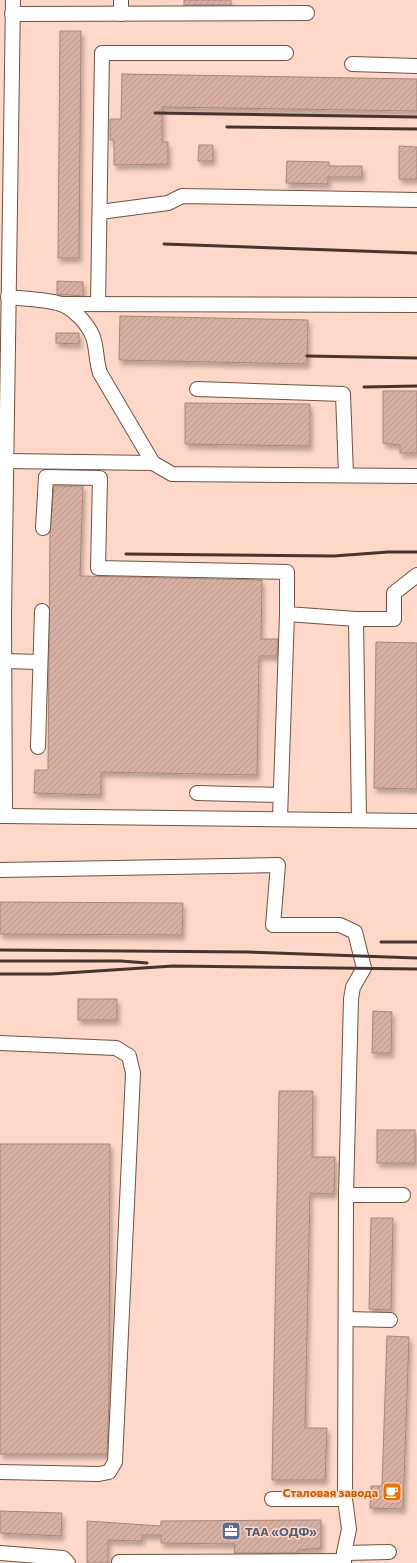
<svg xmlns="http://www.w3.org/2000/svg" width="417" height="1563" font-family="Commissioner,sans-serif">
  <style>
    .building { fill: url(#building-hatch); stroke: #a98679; filter: url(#shadow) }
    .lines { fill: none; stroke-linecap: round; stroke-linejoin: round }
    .minor-casing { stroke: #715145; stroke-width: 16 }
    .minor { stroke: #fff; stroke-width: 14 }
    .rail { stroke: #46352e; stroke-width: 3 }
    .labels { text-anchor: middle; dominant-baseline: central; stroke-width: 3; stroke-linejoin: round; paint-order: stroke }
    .food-label { font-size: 12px; font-weight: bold; fill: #c56008; stroke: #fdd7c8; text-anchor: end }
    .service-label { font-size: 12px; font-weight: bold; fill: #4e5e75; stroke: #fdd7c8; text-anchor: start }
  </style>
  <defs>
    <pattern id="building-hatch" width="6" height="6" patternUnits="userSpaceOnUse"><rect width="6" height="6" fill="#d5b0a2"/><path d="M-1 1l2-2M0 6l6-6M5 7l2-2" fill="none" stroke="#b6968a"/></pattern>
    <filter id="shadow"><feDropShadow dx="2.5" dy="4.5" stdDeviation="2" flood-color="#0004"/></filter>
  </defs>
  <rect width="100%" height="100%" fill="#fdd7c8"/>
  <g class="building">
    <rect x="184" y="0" width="47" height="5"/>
    <polygon points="60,31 81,31 79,258 58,258"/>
    <polygon points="122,74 417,79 417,111 162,107 162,142 168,142 168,164 114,165 114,140 110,140 110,119 121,119"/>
    <polygon points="199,145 213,145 213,161 198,161"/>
    <polygon points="399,146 417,147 417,179 399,179"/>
    <polygon points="287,161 329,162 329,166 362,166 362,177 328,177 328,184 286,183"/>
    <polygon points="57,281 83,282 83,296 57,294"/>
    <polygon points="120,316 308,320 307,364 119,360"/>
    <polygon points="56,333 79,333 79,344 56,343"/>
    <polygon points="383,391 417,391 417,453 400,453 400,445 383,443"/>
    <polygon points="185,403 310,404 310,446 185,444"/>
    <polygon points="54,486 83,486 80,576 262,580 261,639 278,639 277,656 259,656 257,775 101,772 101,795 34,793 35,770 48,770 50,532"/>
    <polygon points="376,642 417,643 417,789 374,788"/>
    <polygon points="0,902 183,903 182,935 0,934"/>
    <rect x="78" y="999" width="39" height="21"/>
    <polygon points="373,1011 392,1012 391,1053 372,1053"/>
    <polygon points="279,1091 313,1091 312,1157 335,1157 334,1194 310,1193 305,1428 327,1428 325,1480 272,1480"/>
    <rect x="377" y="1130" width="38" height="33"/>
    <polygon points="0,1144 110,1144 109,1398 107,1454 0,1454"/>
    <polygon points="371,1218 393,1218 391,1310 369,1309"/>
    <polygon points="387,1336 409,1337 403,1509 370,1508 371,1486 382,1486"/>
    <polygon points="0,1511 62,1513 61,1536 0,1533"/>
    <polygon points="321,1520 321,1548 298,1550 298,1553 234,1553 235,1544 161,1543 161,1535 142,1535 142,1541 108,1540 108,1563 87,1563 87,1521 161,1526 161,1521"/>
  </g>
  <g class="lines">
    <defs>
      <g id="minor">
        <polyline points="12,14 307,13"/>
        <polyline points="121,14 121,0"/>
        <polyline points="352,64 417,66"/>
        <polyline points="100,212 168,203 182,196 417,200"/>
        <path d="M8,297C24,299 46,299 61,304C74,309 88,324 93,337C97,348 96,362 100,373L153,463L172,474L417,476"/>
        <polyline points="61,304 417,305"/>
        <polyline points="98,304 102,53 286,53"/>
        <polyline points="197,389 343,394 346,475"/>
        <polyline points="6,461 153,463"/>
        <polyline points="43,528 46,477 100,478 98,568 287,572 287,614 356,619"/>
        <polyline points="4,661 40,662"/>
        <polyline points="38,747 42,611"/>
        <polyline points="197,793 280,795"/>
        <polyline points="0,816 5,816 4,617 13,0"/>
        <polyline points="5,816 417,821"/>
        <polyline points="280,818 287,614"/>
        <polyline points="359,820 356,619 394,619 394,593 417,575"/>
        <polyline points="0,870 278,865 273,925 340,925 355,932 364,968 353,987 351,999 346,1195 345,1499 349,1529 344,1553 344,1563"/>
        <polyline points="0,1043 116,1048 129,1056 133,1073 115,1462 109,1472 99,1474 0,1472"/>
        <polyline points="346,1195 403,1195"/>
        <polyline points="346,1319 390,1320"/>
        <polyline points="272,1499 345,1499"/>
        <polyline points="0,1553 63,1558 68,1563"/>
        <polyline points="344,1553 389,1552"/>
        <polyline points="119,1562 344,1561"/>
      </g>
    </defs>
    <use href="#minor" class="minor-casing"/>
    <use href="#minor" class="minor"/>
    <g class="rail">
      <polyline points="155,113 417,117"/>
      <polyline points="227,127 417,129"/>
      <polyline points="164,244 417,253"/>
      <polyline points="307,356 417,358"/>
      <polyline points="364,387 417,386"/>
      <polyline points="126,554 334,556 388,552 417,552"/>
      <polyline points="381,942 417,942"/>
      <polyline points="0,950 248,952 417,958"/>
      <polyline points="0,961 121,961 147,963"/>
      <polyline points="0,974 51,974 173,966 417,969"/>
    </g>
  </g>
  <defs>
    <symbol id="cafe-square" viewBox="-11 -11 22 22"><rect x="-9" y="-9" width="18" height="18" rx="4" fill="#e8710a" stroke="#fdd7c8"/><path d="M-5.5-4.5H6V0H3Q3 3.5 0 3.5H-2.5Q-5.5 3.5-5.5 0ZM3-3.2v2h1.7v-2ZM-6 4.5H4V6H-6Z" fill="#fff"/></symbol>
    <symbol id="office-square" viewBox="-11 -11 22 22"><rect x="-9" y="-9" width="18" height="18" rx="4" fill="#5c6f8a" stroke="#fdd7c8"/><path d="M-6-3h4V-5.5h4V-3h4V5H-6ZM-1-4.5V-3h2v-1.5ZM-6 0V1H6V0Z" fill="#fff"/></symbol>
  </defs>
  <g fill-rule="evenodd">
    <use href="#cafe-square" x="381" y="1481" width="22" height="22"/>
    <use href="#office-square" x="220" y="1520" width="22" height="22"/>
  </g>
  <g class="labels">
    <g class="food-label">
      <text x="378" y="1492">Сталовая завода</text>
    </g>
    <g class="service-label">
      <text x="245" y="1531">ТАА «ОДФ»</text>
    </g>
  </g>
</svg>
